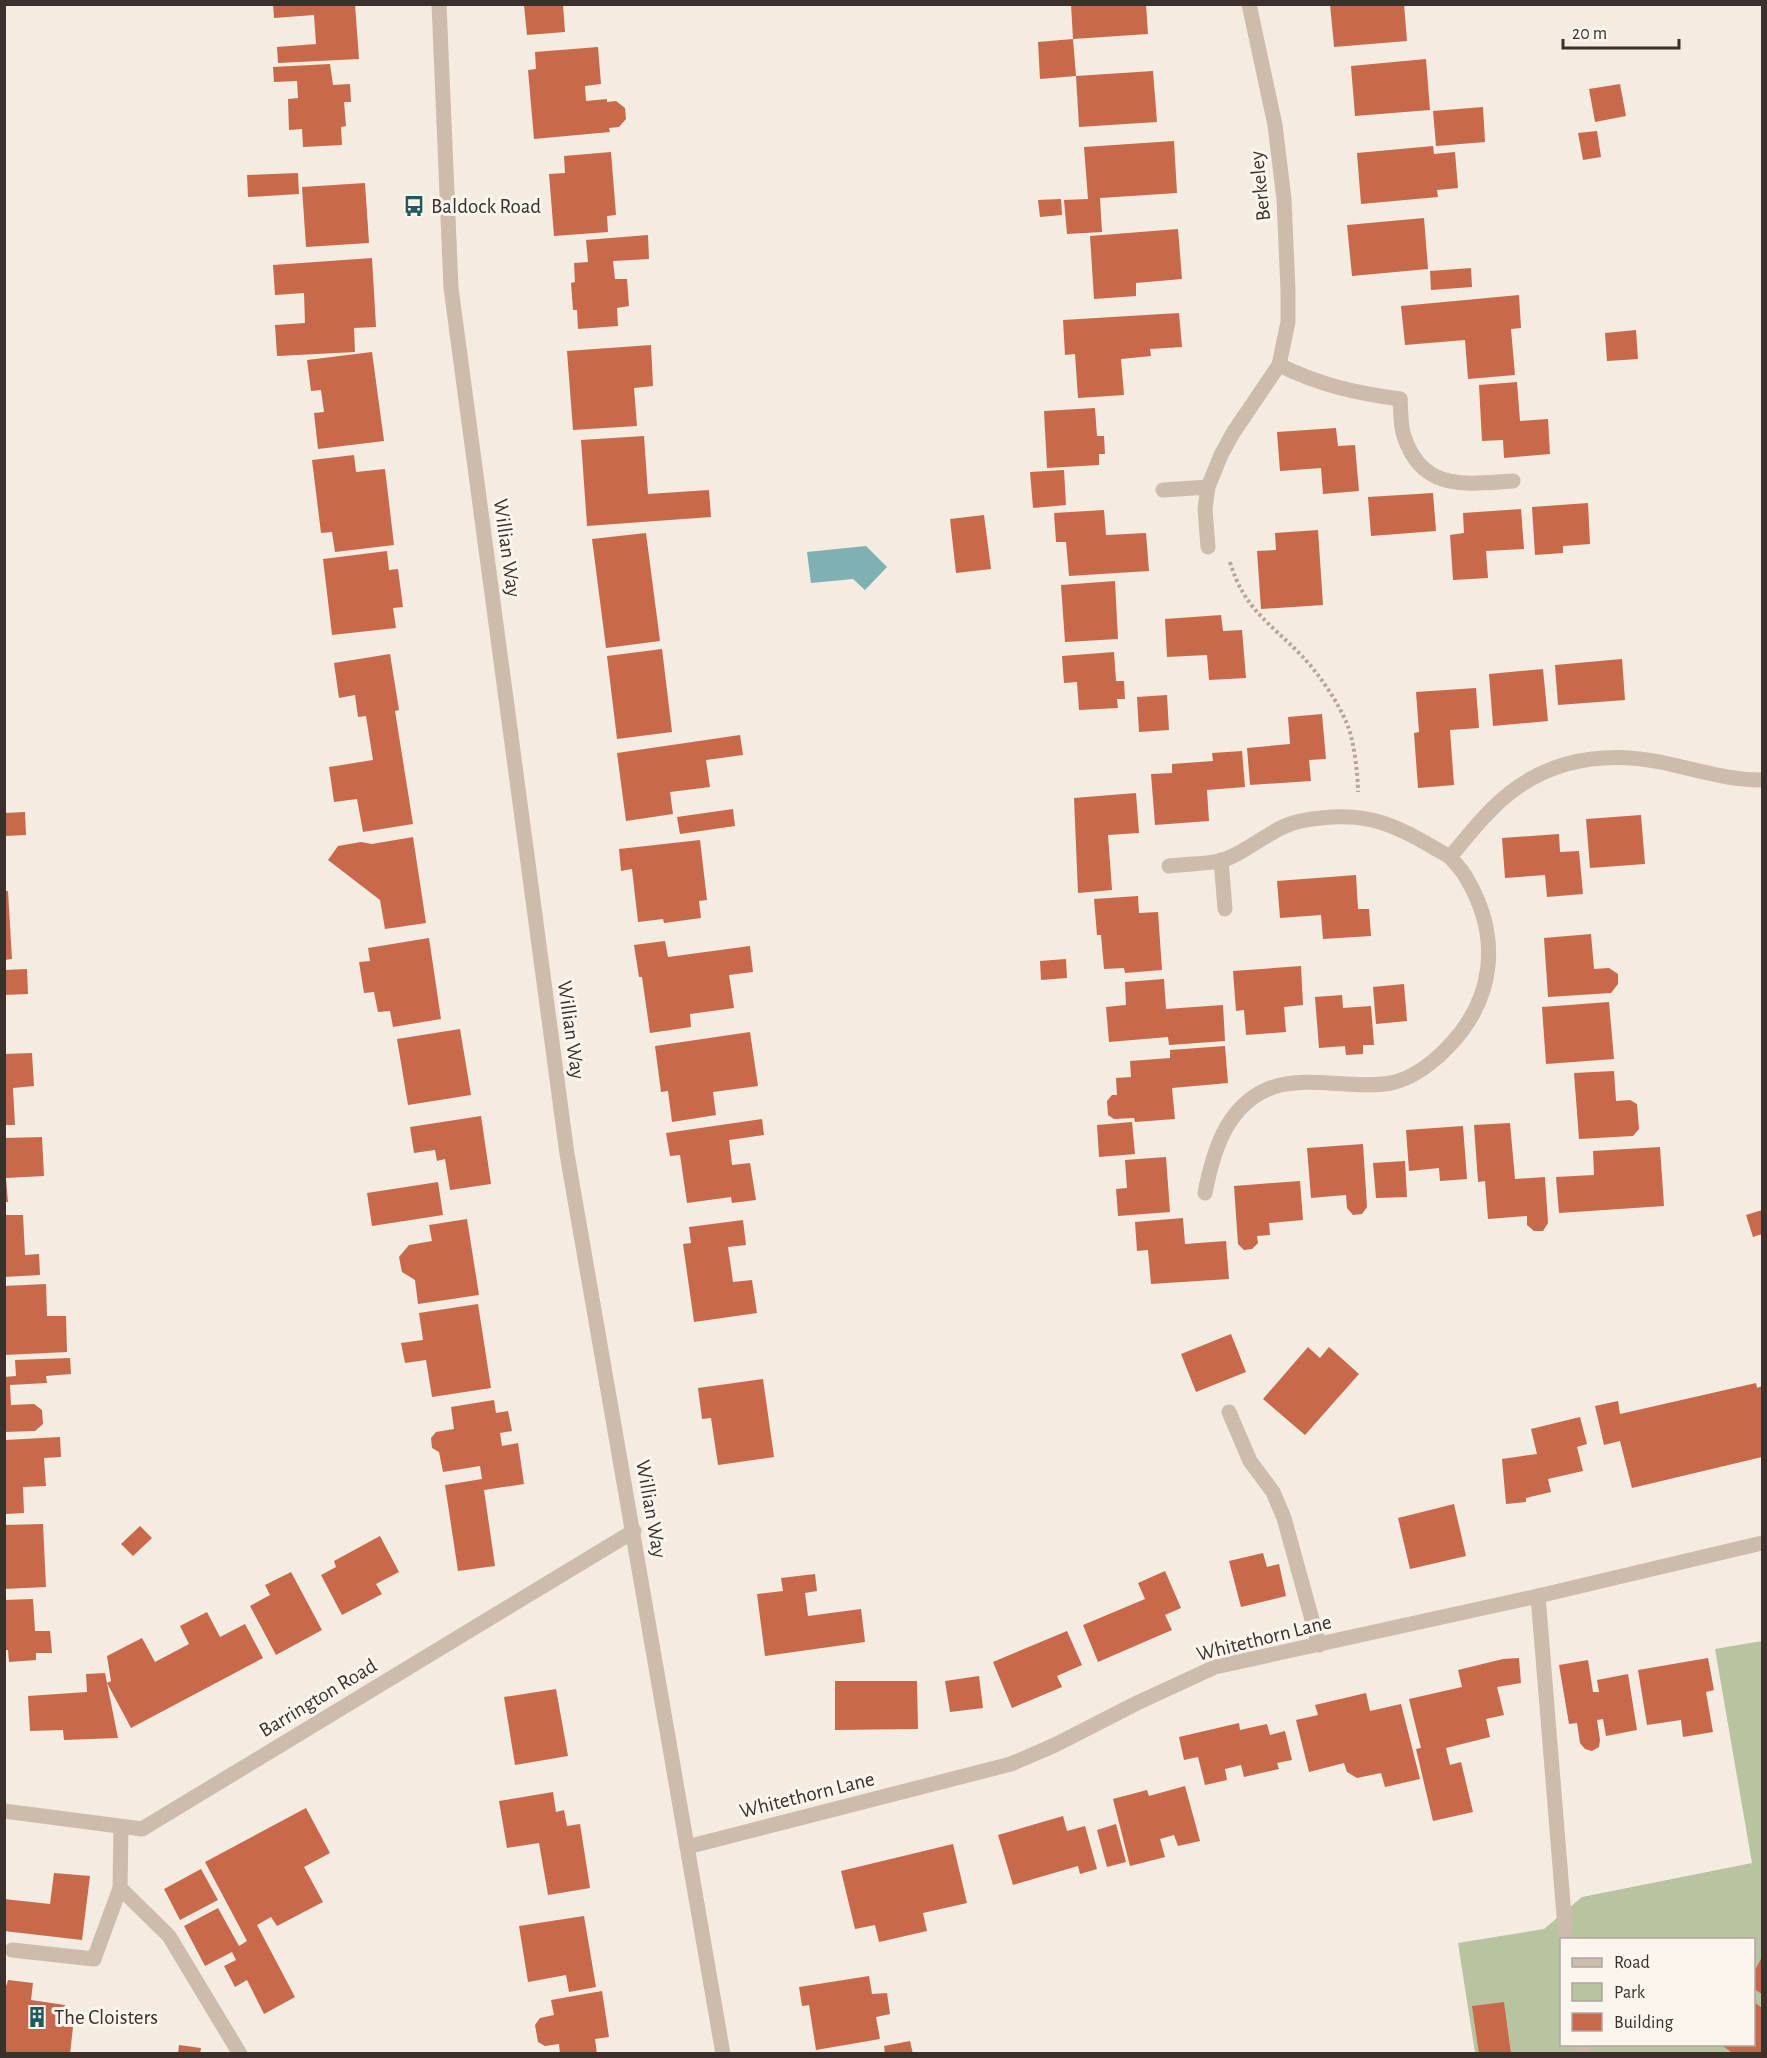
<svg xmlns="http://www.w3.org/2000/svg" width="1767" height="2058" font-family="'Alegreya Sans',sans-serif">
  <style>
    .green { fill: #b8c4a0; fill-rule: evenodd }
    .water { fill: #7fb0b2 }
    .building { fill: #c8694b }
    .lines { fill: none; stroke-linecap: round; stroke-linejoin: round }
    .path { stroke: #b9a596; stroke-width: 4; stroke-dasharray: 3 3; stroke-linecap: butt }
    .lane { stroke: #cdbbac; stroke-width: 15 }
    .street { stroke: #cdbbac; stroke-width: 15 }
    .labels { text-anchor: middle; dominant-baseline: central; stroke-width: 6; stroke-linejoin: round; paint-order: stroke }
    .street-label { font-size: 21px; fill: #3b302b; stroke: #fbf5ee }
    .poi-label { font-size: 21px; fill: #3b302b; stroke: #fbf5ee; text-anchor: start }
  </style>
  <rect width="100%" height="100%" fill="#f4ebe1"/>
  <path class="green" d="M1762,1641V2053H1475L1458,1943L1544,1929L1582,1897L1752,1863L1715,1649ZM1562,1940H1754V2044H1562Z"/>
  <polygon class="water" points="866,546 887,567 865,590 853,579 811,583 807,552"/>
  <g class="building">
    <polygon points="273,4 355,4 359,59 278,63 277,47 316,44 314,15 274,18"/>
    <polygon points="1071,4 1146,4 1148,34 1073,39 1076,76 1040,79 1038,42 1073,39"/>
    <polygon points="1330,4 1404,4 1407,41 1334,47"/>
    <polygon points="524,5 563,5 565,32 527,35"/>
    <polygon points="598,47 601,84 585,86 586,101 607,99 607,102 616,101 625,108 626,119 619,127 609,128 610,132 534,139 528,70 536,69 535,52"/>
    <polygon points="1426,59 1430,110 1355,116 1351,66"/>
    <polygon points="330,64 333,85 350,84 351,102 344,102 346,126 341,127 342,145 303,147 302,129 289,130 288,99 298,98 297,81 274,82 273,67"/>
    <polygon points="1153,71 1157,122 1079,127 1076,76"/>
    <polygon points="1620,84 1626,116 1595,122 1589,89"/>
    <polygon points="1483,107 1485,142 1436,146 1433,111"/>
    <polygon points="1597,131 1601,157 1583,160 1578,133"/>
    <polygon points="1174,141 1177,193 1100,198 1102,232 1067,234 1064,200 1088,199 1084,147"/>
    <polygon points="1433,146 1434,154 1455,152 1458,188 1437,190 1438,197 1361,204 1357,153"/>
    <polygon points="611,152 616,215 607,216 608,232 554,236 549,174 565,173 564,156"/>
    <polygon points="298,173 299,194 248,197 247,175"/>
    <polygon points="365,183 369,243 306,247 302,187"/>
    <polygon points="1061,199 1062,215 1040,217 1038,200"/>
    <polygon points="1424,218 1428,269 1352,276 1347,225"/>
    <polygon points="1178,229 1182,279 1136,283 1136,296 1094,299 1090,236"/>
    <polygon points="648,235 649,259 613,261 615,279 627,279 629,306 617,308 618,326 578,329 577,310 573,310 571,283 575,282 574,263 588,262 586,240"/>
    <polygon points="372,258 376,327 354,328 355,352 277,356 275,325 305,323 304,293 275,295 273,265"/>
    <polygon points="1471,268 1472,287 1431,290 1430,271"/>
    <polygon points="1519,295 1521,328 1511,329 1515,375 1468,379 1465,340 1405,345 1401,306"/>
    <polygon points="1179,313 1182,347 1150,349 1151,356 1121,359 1124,395 1078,398 1075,354 1065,355 1063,320"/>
    <polygon points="1636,330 1638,359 1607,361 1605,333"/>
    <polygon points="651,345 653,386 634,388 637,426 573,430 567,351"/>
    <polygon points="372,352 384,441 318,449 314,413 324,412 321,390 311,391 307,360"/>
    <polygon points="1517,382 1520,421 1548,419 1550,454 1504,458 1503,440 1482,441 1479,385"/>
    <polygon points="1095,408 1097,436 1104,436 1105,454 1099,454 1099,465 1047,468 1044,411"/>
    <polygon points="1336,428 1338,446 1355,445 1359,491 1323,494 1321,468 1280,471 1277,432"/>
    <polygon points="644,436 648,494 709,490 711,517 587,526 581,440"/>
    <polygon points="354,455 356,472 385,469 394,545 335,552 332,532 321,533 312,460"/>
    <polygon points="1064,470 1066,505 1033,508 1030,472"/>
    <polygon points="1433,493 1436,531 1371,536 1368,497"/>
    <polygon points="1588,503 1590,544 1563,546 1563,553 1535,555 1532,507"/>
    <polygon points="1521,509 1524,549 1486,551 1488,578 1453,580 1450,535 1464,533 1463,513"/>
    <polygon points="1104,510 1106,535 1146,533 1149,571 1069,576 1066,542 1056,542 1054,513"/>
    <polygon points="984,515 991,569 956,573 950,519"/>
    <polygon points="1318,530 1323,605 1261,609 1257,551 1276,550 1275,533"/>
    <polygon points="646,533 660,641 606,648 592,539"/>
    <polygon points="387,551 389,570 398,569 403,607 393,608 396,628 332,635 323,559"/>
    <polygon points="1115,581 1118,639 1065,642 1061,585"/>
    <polygon points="1221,615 1223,631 1242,630 1246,678 1209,680 1207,655 1167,657 1165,619"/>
    <polygon points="662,649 672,732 617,739 607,656"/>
    <polygon points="1114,652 1116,681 1124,681 1125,699 1117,699 1118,708 1079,710 1077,682 1064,683 1062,656"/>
    <polygon points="390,654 399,710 395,711 413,824 363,832 357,799 334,802 329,767 373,760 366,716 358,717 355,695 339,698 334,663"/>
    <polygon points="1622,659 1625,700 1558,705 1555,665"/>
    <polygon points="1543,669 1548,721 1493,726 1489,674"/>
    <polygon points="1476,688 1479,728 1450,730 1454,785 1418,788 1414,733 1419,732 1416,692"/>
    <polygon points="1167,695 1169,730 1139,732 1137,697"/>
    <polygon points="1322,714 1326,759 1309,760 1311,781 1250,785 1247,748 1290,744 1288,717"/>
    <polygon points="740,735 743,755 706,760 710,787 670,792 673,814 626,821 617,753"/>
    <polygon points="1242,751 1245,787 1207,790 1209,821 1155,825 1151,774 1172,773 1172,764 1213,761 1212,753"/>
    <polygon points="1136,793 1139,833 1108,835 1112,890 1078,893 1074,798"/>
    <polygon points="733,809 735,826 680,834 677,817"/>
    <polygon points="25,812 26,835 4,836 4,813"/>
    <polygon points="1641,815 1645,864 1590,868 1586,819"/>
    <polygon points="1559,834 1560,852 1579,851 1583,894 1547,897 1545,875 1505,878 1502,838"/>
    <polygon points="413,837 426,923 385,929 380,900 328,860 338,846 361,842 372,844"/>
    <polygon points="700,840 707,900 699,901 701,918 664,923 663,919 638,922 632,869 621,871 619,849"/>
    <polygon points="1356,875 1358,909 1369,909 1371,936 1323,939 1321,915 1280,918 1277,881"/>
    <polygon points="4,891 8,891 12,959 4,960"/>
    <polygon points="1138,896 1139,913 1158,912 1162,970 1125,973 1124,968 1104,969 1101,935 1097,935 1094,899"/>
    <polygon points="1591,934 1594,969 1609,968 1618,974 1618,984 1611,993 1548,997 1544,938"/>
    <polygon points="429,938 441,1019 393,1027 390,1011 378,1012 374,992 364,993 359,962 370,961 368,948"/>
    <polygon points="665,941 668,957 750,946 753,972 729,975 734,1008 690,1014 691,1027 650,1033 642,977 639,977 634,945"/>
    <polygon points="1066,959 1067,978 1041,980 1040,961"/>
    <polygon points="1301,966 1303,1005 1284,1007 1286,1032 1246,1035 1244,1010 1236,1011 1233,971"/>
    <polygon points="27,969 28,994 4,995 4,970"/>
    <polygon points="1164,979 1166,1009 1223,1005 1225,1041 1169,1045 1168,1037 1109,1042 1106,1007 1126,1005 1125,982"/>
    <polygon points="1404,984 1407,1021 1376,1024 1373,987"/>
    <polygon points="1342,995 1343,1008 1371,1006 1374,1045 1363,1045 1363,1054 1346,1055 1345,1046 1319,1048 1315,997"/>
    <polygon points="1609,1002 1614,1059 1546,1064 1542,1007"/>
    <polygon points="460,1029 471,1095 408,1105 397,1039"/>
    <polygon points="750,1032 758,1086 713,1092 716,1115 672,1122 668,1091 661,1092 655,1046"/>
    <polygon points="1225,1046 1228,1083 1172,1088 1175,1119 1135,1122 1134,1118 1114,1119 1108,1115 1107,1101 1112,1095 1117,1095 1116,1078 1131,1077 1130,1061 1170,1058 1170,1050"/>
    <polygon points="32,1053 34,1086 13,1088 15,1125 4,1125 4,1054"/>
    <polygon points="1614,1071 1616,1101 1630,1100 1637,1104 1639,1129 1633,1136 1579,1139 1574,1073"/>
    <polygon points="481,1116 491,1184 450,1190 445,1159 437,1161 435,1150 414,1153 410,1127"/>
    <polygon points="762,1119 764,1135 729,1140 732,1165 750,1163 756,1200 732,1203 731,1197 687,1203 680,1155 670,1156 666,1133"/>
    <polygon points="1132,1122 1135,1154 1099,1157 1097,1125"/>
    <polygon points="1510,1123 1515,1179 1545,1177 1548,1223 1543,1231 1534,1231 1527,1225 1527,1216 1488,1219 1485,1181 1478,1182 1474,1125"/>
    <polygon points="1463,1126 1467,1179 1440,1181 1439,1168 1409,1171 1406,1130"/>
    <polygon points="42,1137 44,1176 6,1178 8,1202 4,1202 4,1138"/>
    <polygon points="1363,1144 1367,1207 1362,1214 1353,1215 1347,1208 1346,1195 1311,1198 1307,1148"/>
    <polygon points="1660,1147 1664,1206 1559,1213 1556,1177 1594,1175 1593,1151"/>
    <polygon points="1166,1157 1170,1212 1118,1216 1116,1189 1127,1188 1125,1160"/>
    <polygon points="1405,1161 1407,1197 1376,1198 1373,1163"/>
    <polygon points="1300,1181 1303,1220 1269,1223 1270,1235 1257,1236 1258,1243 1252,1249 1244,1250 1238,1244 1234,1186"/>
    <polygon points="438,1182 443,1215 372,1226 367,1193"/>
    <polygon points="1762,1210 1762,1234 1753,1237 1746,1215"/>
    <polygon points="4,1215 23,1215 25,1255 39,1254 40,1275 4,1277"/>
    <polygon points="1183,1218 1185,1244 1226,1241 1229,1279 1151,1284 1148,1250 1137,1251 1135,1222"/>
    <polygon points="467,1219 479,1295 418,1304 415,1280 402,1272 399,1257 409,1245 432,1241 429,1225"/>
    <polygon points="743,1220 746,1245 728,1247 733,1282 752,1280 757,1313 694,1322 683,1244 691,1243 689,1227"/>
    <polygon points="46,1284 47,1316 66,1316 67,1352 4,1355 4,1286"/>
    <polygon points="478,1304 491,1388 432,1397 426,1360 405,1363 401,1343 423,1340 419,1313"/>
    <polygon points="1231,1334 1246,1372 1196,1392 1181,1354"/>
    <polygon points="1308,1347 1320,1358 1329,1347 1359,1374 1305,1435 1263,1399"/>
    <polygon points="70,1358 71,1374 46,1376 47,1383 10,1385 11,1405 34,1404 42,1410 43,1424 35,1431 4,1432 4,1377 16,1376 15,1360"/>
    <polygon points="763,1379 774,1457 718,1465 711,1418 702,1419 698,1388"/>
    <polygon points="1756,1383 1757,1388 1762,1386 1762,1457 1632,1488 1620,1441 1604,1445 1595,1406 1618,1401 1620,1414"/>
    <polygon points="494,1400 496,1413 508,1411 512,1431 500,1433 502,1446 518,1443 524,1484 484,1490 495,1566 458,1571 445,1485 482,1479 480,1466 443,1472 439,1452 432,1448 431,1438 436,1432 454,1429 451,1407"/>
    <polygon points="1580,1417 1587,1444 1577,1447 1583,1471 1548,1479 1551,1492 1526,1498 1526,1502 1506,1504 1502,1459 1537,1454 1531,1429"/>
    <polygon points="60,1437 61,1457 44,1458 46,1486 23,1487 24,1513 5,1514 5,1440"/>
    <polygon points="1454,1504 1466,1556 1410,1569 1398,1518"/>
    <polygon points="43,1524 46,1587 4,1589 4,1525"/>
    <polygon points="140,1526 152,1538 133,1556 121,1544"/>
    <polygon points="380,1536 399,1572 376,1584 382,1594 342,1615 321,1575 336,1567 334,1561"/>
    <polygon points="1263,1553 1267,1567 1279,1564 1286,1596 1241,1607 1229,1561"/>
    <polygon points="1165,1571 1181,1608 1165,1615 1172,1630 1098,1662 1083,1625 1145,1599 1138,1583"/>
    <polygon points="291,1572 322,1630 276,1655 250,1606 270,1595 265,1585"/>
    <polygon points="815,1574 817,1591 805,1593 808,1616 861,1609 865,1642 765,1656 757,1594 783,1591 781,1578"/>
    <polygon points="33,1599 35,1631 50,1631 52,1653 36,1653 36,1660 9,1662 8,1650 4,1650 4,1600"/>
    <polygon points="207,1612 220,1637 245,1624 263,1658 131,1728 107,1683 111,1681 107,1656 142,1638 155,1662 189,1644 180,1626"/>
    <polygon points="1067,1631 1082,1665 1057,1676 1062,1687 1012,1708 993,1662"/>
    <polygon points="1519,1658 1521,1683 1497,1687 1504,1715 1486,1719 1490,1737 1446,1748 1450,1765 1461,1762 1473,1812 1433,1821 1416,1749 1421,1748 1409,1699 1462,1687 1458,1670 1503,1659"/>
    <polygon points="1708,1658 1714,1690 1706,1692 1713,1732 1683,1737 1681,1720 1647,1725 1638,1670"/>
    <polygon points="1588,1660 1593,1692 1599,1692 1597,1680 1628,1674 1637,1730 1606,1736 1603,1719 1597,1720 1600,1740 1599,1747 1592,1751 1585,1749 1580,1743 1577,1723 1569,1724 1559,1665"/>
    <polygon points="105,1673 118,1738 64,1740 63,1730 30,1731 28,1696 87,1692 86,1674"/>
    <polygon points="979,1676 983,1708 950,1712 945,1681"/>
    <polygon points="835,1681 917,1681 918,1729 835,1730"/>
    <polygon points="556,1689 568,1756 515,1765 504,1697"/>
    <polygon points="1366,1693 1370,1711 1401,1704 1420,1779 1385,1787 1381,1773 1357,1778 1347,1772 1344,1763 1309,1772 1296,1720 1318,1715 1315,1705"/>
    <polygon points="1239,1723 1240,1730 1267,1724 1270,1735 1285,1731 1292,1760 1277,1763 1279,1769 1244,1777 1241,1765 1225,1769 1227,1780 1205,1785 1198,1757 1184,1760 1179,1737"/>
    <polygon points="1185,1786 1200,1841 1178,1846 1174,1835 1160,1839 1165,1857 1130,1866 1113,1799 1147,1790 1149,1796"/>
    <polygon points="553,1792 556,1812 564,1810 567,1826 580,1824 590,1888 548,1895 539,1843 507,1848 499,1801"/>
    <polygon points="306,1808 330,1853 304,1867 323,1902 277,1926 271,1917 257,1925 295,1997 264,2014 247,1980 235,1987 224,1966 236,1960 232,1952 205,1966 184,1926 218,1908 239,1946 247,1941 205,1862"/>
    <polygon points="1063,1816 1067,1831 1085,1826 1097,1869 1080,1874 1078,1866 1013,1885 998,1835"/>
    <polygon points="1116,1824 1126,1862 1107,1867 1097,1830"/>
    <polygon points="953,1844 967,1903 923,1913 927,1931 879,1942 875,1925 855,1929 841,1871"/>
    <polygon points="201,1869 218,1900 180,1920 164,1889"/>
    <polygon points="54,1873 90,1876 82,1940 4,1931 4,1899 50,1904"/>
    <polygon points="584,1916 596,1987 569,1992 566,1975 528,1982 519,1926"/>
    <polygon points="1762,1957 1762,1994 1754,1989 1754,1972"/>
    <polygon points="869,1976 872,1994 887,1993 890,2014 876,2017 880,2039 816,2050 809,2005 802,2006 799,1987"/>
    <polygon points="8,1980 33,1983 31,2000 65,2005 65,2016 74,2018 70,2054 4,2054 4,1993"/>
    <polygon points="602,1991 609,2037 595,2039 597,2054 560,2054 559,2044 545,2046 538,2042 535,2025 540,2018 554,2015 551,2000"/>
    <polygon points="1504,2002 1511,2054 1479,2054 1472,2006"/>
    <polygon points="1754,2002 1762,2008 1762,2054 1734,2054 1720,2044 1754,2044"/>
    <polygon points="910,2041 913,2054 885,2054 884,2046"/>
    <polygon points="179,2045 201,2048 200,2054 178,2054"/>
  </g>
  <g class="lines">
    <path class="path" d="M1230,562C1244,609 1269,622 1301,655C1319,674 1337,700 1347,724C1354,740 1358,774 1358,792"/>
    <g class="lane">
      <path d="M1400,399C1401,410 1400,425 1404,436C1422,492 1466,484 1513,481"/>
      <polyline points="1229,1412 1250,1461 1273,1492 1284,1518 1319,1645"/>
      <polyline points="1538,1596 1566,1940"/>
      <polyline points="121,1827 120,1888 169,1936 240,2054"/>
      <polyline points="12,1950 94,1959 120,1888"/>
      <polyline points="1581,2044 1583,2054"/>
    </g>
    <g class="street">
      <polyline points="439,4 451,288 567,1154 723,2054"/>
      <path d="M1279,365C1320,385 1355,393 1400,399"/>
      <polyline points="1163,490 1208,487"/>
      <polyline points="1208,547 1205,509 1208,487 1221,455 1233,433 1279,365 1288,322 1288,290 1284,199 1275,125 1249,4"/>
      <polyline points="1221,860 1225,909"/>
      <path d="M1169,866C1186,864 1204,864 1220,861C1242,855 1264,835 1285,826C1296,821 1309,819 1321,818C1377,811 1404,831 1450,857C1463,842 1475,826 1489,812C1535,763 1595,749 1660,762C1694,769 1726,780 1762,780"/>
      <path d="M1205,1193C1213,1152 1226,1107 1268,1089C1302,1074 1353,1090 1391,1083C1412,1079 1434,1062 1448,1047C1495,999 1501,937 1467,879C1463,871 1456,864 1450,857"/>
      <polyline points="4,1811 142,1829 634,1531"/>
      <polyline points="687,1847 1011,1764 1055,1745 1137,1703 1215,1667 1538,1596 1762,1543"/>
    </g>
  </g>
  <defs>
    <symbol id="bus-bare" viewBox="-9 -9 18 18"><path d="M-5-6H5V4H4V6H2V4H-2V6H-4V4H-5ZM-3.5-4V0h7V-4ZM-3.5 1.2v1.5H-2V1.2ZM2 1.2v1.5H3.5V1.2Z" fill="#1f5a5e" stroke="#fbf5ee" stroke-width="2.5" paint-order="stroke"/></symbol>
    <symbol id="building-bare" viewBox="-9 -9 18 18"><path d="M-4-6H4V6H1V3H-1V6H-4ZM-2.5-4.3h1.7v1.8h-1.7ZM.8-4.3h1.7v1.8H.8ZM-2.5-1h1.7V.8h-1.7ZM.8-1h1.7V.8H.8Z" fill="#1f5a5e" stroke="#fbf5ee" stroke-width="2.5" paint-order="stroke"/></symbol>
  </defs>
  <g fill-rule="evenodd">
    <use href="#bus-bare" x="399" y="191" width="30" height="30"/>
    <use href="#building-bare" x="22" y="2002" width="30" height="30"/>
  </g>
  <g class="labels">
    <g class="street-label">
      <text transform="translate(1260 186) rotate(-96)">Berkeley</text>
      <text transform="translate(507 548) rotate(82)">Willian Way</text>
      <text transform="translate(571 1030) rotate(82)">Willian Way</text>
      <text transform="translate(651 1509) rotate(80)">Willian Way</text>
      <text transform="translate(1264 1638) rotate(-14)">Whitethorn Lane</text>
      <text transform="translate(318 1698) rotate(-31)">Barrington Road</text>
      <text transform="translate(807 1795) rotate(-14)">Whitethorn Lane</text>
    </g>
    <g class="poi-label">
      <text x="431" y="206">Baldock Road</text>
      <text x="54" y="2017">The Cloisters</text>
    </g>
  </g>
  <rect width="1767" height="2058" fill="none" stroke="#3b302b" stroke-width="12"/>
  <rect x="1560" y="1938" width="195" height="108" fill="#fbf5ee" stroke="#aea6a0" stroke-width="1.5"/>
  <rect x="1572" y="1958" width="30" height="9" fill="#cdbbac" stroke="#aea6a0" stroke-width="1.5"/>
  <text x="1614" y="1968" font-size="18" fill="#3b302b">Road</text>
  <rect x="1572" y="1983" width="30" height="18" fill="#b8c4a0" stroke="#aea6a0" stroke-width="1.5"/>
  <text x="1614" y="1998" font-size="18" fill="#3b302b">Park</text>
  <rect x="1572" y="2013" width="30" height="18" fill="#c8694b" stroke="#aea6a0" stroke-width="1.5"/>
  <text x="1614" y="2028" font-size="18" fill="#3b302b">Building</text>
  <path d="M1563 39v9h116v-9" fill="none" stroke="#3b302b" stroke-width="3"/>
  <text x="1572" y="39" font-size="18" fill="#3b302b" stroke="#fbf5ee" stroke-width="4.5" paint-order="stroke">20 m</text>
</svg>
